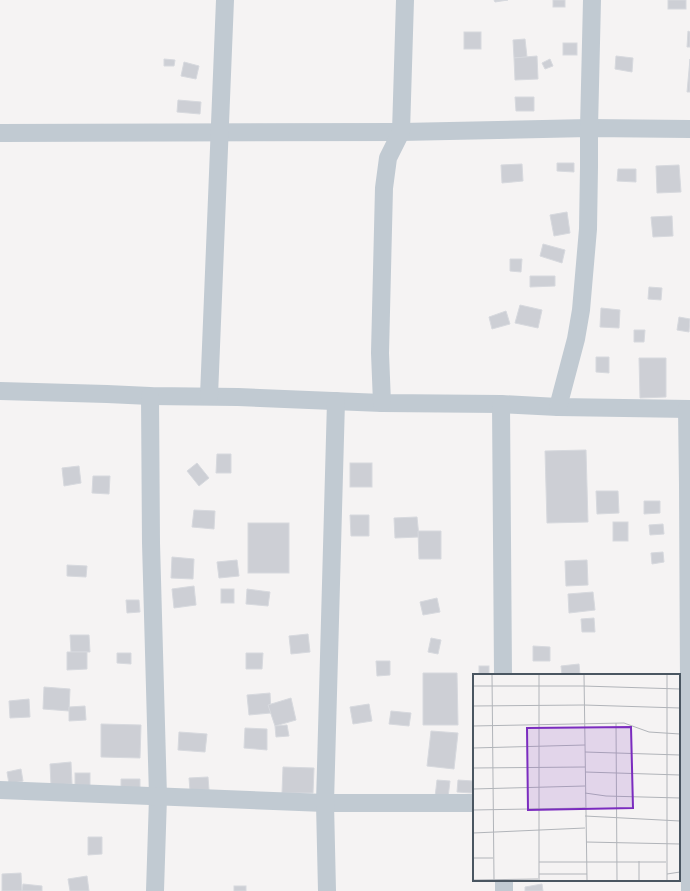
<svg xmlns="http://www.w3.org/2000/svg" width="690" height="891" font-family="Helvetica,sans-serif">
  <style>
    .building { fill: #cdcfd5; stroke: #d7d9de }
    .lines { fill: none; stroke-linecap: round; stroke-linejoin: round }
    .minor { stroke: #c1cad2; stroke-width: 18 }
    .inset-road { fill: none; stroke: #b1b4b9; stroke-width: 1 }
    .view { fill: #7b2cbf; fill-opacity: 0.15; stroke: #7b2cbf; stroke-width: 2 }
    .inset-edge { fill: none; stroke: #4a5661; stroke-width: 2 }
  </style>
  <rect width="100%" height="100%" fill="#f5f3f3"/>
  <g class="building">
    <polygon points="494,0 508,0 495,2"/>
    <rect x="553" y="0" width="12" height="7"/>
    <rect x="668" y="0" width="18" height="9"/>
    <polygon points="688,31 690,32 690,47 687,47"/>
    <rect x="464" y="32" width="17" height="17"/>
    <polygon points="525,39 527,57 514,58 513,40"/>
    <rect x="563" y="43" width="14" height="12"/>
    <polygon points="537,56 538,79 515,80 514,58"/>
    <polygon points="616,56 633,58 632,72 615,69"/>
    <polygon points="164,59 175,60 174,66 164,66"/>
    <polygon points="550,59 553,66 545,69 542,63"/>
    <polygon points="690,59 690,92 687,92"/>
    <polygon points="184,62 199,66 196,79 181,76"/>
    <polygon points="515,97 534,97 534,111 516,111"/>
    <polygon points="178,100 201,102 200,114 177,112"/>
    <polygon points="557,163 574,163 574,172 557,171"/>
    <polygon points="522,164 523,181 502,183 501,165"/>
    <polygon points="679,165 681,192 657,193 656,166"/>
    <polygon points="618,169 636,169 636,182 617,181"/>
    <polygon points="567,212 570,233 554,236 550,215"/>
    <polygon points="672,216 673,236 653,237 651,217"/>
    <polygon points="543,244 565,250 562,263 540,256"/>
    <polygon points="510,259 522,259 521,272 510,271"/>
    <polygon points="530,276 555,276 555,286 530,287"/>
    <polygon points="649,287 662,288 661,300 648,299"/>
    <polygon points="520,305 542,310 538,328 515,323"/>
    <polygon points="601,308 620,310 619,328 600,327"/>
    <polygon points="506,311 510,324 492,329 489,317"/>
    <polygon points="679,317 690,319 689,332 677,330"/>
    <polygon points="634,330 645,330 644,342 634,342"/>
    <polygon points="596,357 609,357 609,373 596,372"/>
    <polygon points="639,358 666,358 666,397 640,398"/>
    <polygon points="586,450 588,522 547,523 545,451"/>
    <polygon points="217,454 231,454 231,473 216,473"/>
    <polygon points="197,463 209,478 199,486 187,471"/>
    <rect x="350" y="463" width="22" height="24"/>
    <polygon points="79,466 81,483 64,486 62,468"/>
    <polygon points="93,476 110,476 109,494 92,493"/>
    <polygon points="596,491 618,491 619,513 597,514"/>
    <polygon points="644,501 660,501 660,513 644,514"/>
    <polygon points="194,510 215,511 214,529 192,527"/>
    <polygon points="350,515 369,515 369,536 351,536"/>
    <polygon points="417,517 419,537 395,538 394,518"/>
    <rect x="613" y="522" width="15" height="19"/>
    <rect x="248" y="523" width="41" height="50"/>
    <polygon points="663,524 664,534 650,535 649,525"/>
    <polygon points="418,531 441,531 441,559 419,559"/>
    <polygon points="663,552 664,562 652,564 651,553"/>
    <polygon points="172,557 194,559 193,579 171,578"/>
    <polygon points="237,560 239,576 219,578 217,562"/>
    <polygon points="587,560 588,585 566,586 565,561"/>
    <polygon points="67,565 87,566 86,577 67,576"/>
    <polygon points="194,586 196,605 174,608 172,589"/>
    <rect x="221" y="589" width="13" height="14"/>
    <polygon points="247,589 270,592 268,606 246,604"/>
    <polygon points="593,592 595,610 569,613 568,594"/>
    <polygon points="437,598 440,612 423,615 420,602"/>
    <polygon points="126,600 139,600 140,612 127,613"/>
    <polygon points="594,618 595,632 582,632 581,619"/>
    <polygon points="308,634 310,652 291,654 289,636"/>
    <polygon points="70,635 89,635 90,652 71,652"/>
    <polygon points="431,638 441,640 438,654 428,652"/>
    <polygon points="533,646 550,647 550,661 533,661"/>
    <polygon points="67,652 87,652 87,669 67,670"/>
    <polygon points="117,653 131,653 131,664 117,663"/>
    <polygon points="246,653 263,653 262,669 246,669"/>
    <polygon points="376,661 390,661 390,675 377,676"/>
    <polygon points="579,664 580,675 562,675 561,666"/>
    <rect x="479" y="666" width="10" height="8"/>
    <polygon points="423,673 457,673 458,725 423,725"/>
    <polygon points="44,687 70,689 69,711 43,709"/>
    <polygon points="270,693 271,713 249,715 247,695"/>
    <polygon points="291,698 296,720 275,726 268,705"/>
    <polygon points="29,699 30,717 10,718 9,701"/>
    <polygon points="369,704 372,721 353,724 350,707"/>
    <polygon points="85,706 86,720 69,721 69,707"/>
    <polygon points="391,711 411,713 409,726 389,724"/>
    <polygon points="101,724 141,725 140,758 101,757"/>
    <polygon points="287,725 289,736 276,737 275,726"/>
    <polygon points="245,728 267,729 267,750 244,748"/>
    <polygon points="431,731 458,733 454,769 427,766"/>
    <polygon points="179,732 207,734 205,752 178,750"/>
    <polygon points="71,762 72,784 51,785 50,764"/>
    <polygon points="283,767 314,768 313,793 282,793"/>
    <polygon points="21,769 23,781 9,784 7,772"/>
    <rect x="75" y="773" width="15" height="15"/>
    <polygon points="208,777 209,790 190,791 189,778"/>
    <polygon points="121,779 140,779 140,790 121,791"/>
    <polygon points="437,780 450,781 448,798 435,797"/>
    <polygon points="458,780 473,781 472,793 457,792"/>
    <polygon points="88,837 102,837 102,854 88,855"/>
    <polygon points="21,873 22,891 2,891 2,874"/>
    <polygon points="87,876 89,891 70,891 68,879"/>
    <polygon points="23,884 42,886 42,891 22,891"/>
    <polygon points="542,884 543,891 525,891 525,887"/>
    <rect x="234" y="886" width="12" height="5"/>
  </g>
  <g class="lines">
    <g class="minor">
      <polyline points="0,133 401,132 589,128 690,129"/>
      <polyline points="0,391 107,394 150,396 238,397 382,403 501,404 558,407 690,409"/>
      <polyline points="150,396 151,543 158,797 155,891"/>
      <polyline points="209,396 225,0"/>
      <polyline points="382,403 380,353 384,188 388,158 401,132 405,0"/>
      <polyline points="501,404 503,675"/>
      <polyline points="558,407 576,339 581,310 588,229 589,167 589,128 592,0"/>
      <polyline points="687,409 688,485 690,891"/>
      <polyline points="0,790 325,803 474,803"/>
      <polyline points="504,880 504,891"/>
      <polyline points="327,891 325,803 336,401"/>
    </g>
  </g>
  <g transform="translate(473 674)">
    <rect width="207" height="207" fill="#f5f3f3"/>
    <path class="inset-road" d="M19,1L21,206M111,1L114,206M194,1V206M0,12H110L207,15M0,32L111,31L207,34M143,49L144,206M0,52L151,49L176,58L207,60M0,74L112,71M112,78L207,81M0,94L112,93M112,98L207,101M0,115L112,112M112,119L133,122L207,124M0,136L112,134M112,142L207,147M0,159L112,154M113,168L207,170M0,184H20M166,187V206M66,188H193M66,200H114M194,200L207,198M0,206L65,205M66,206V1"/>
    <path class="view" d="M158,53L160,134L55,136L54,54Z"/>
    <rect width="207" height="207" class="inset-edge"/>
  </g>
</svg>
